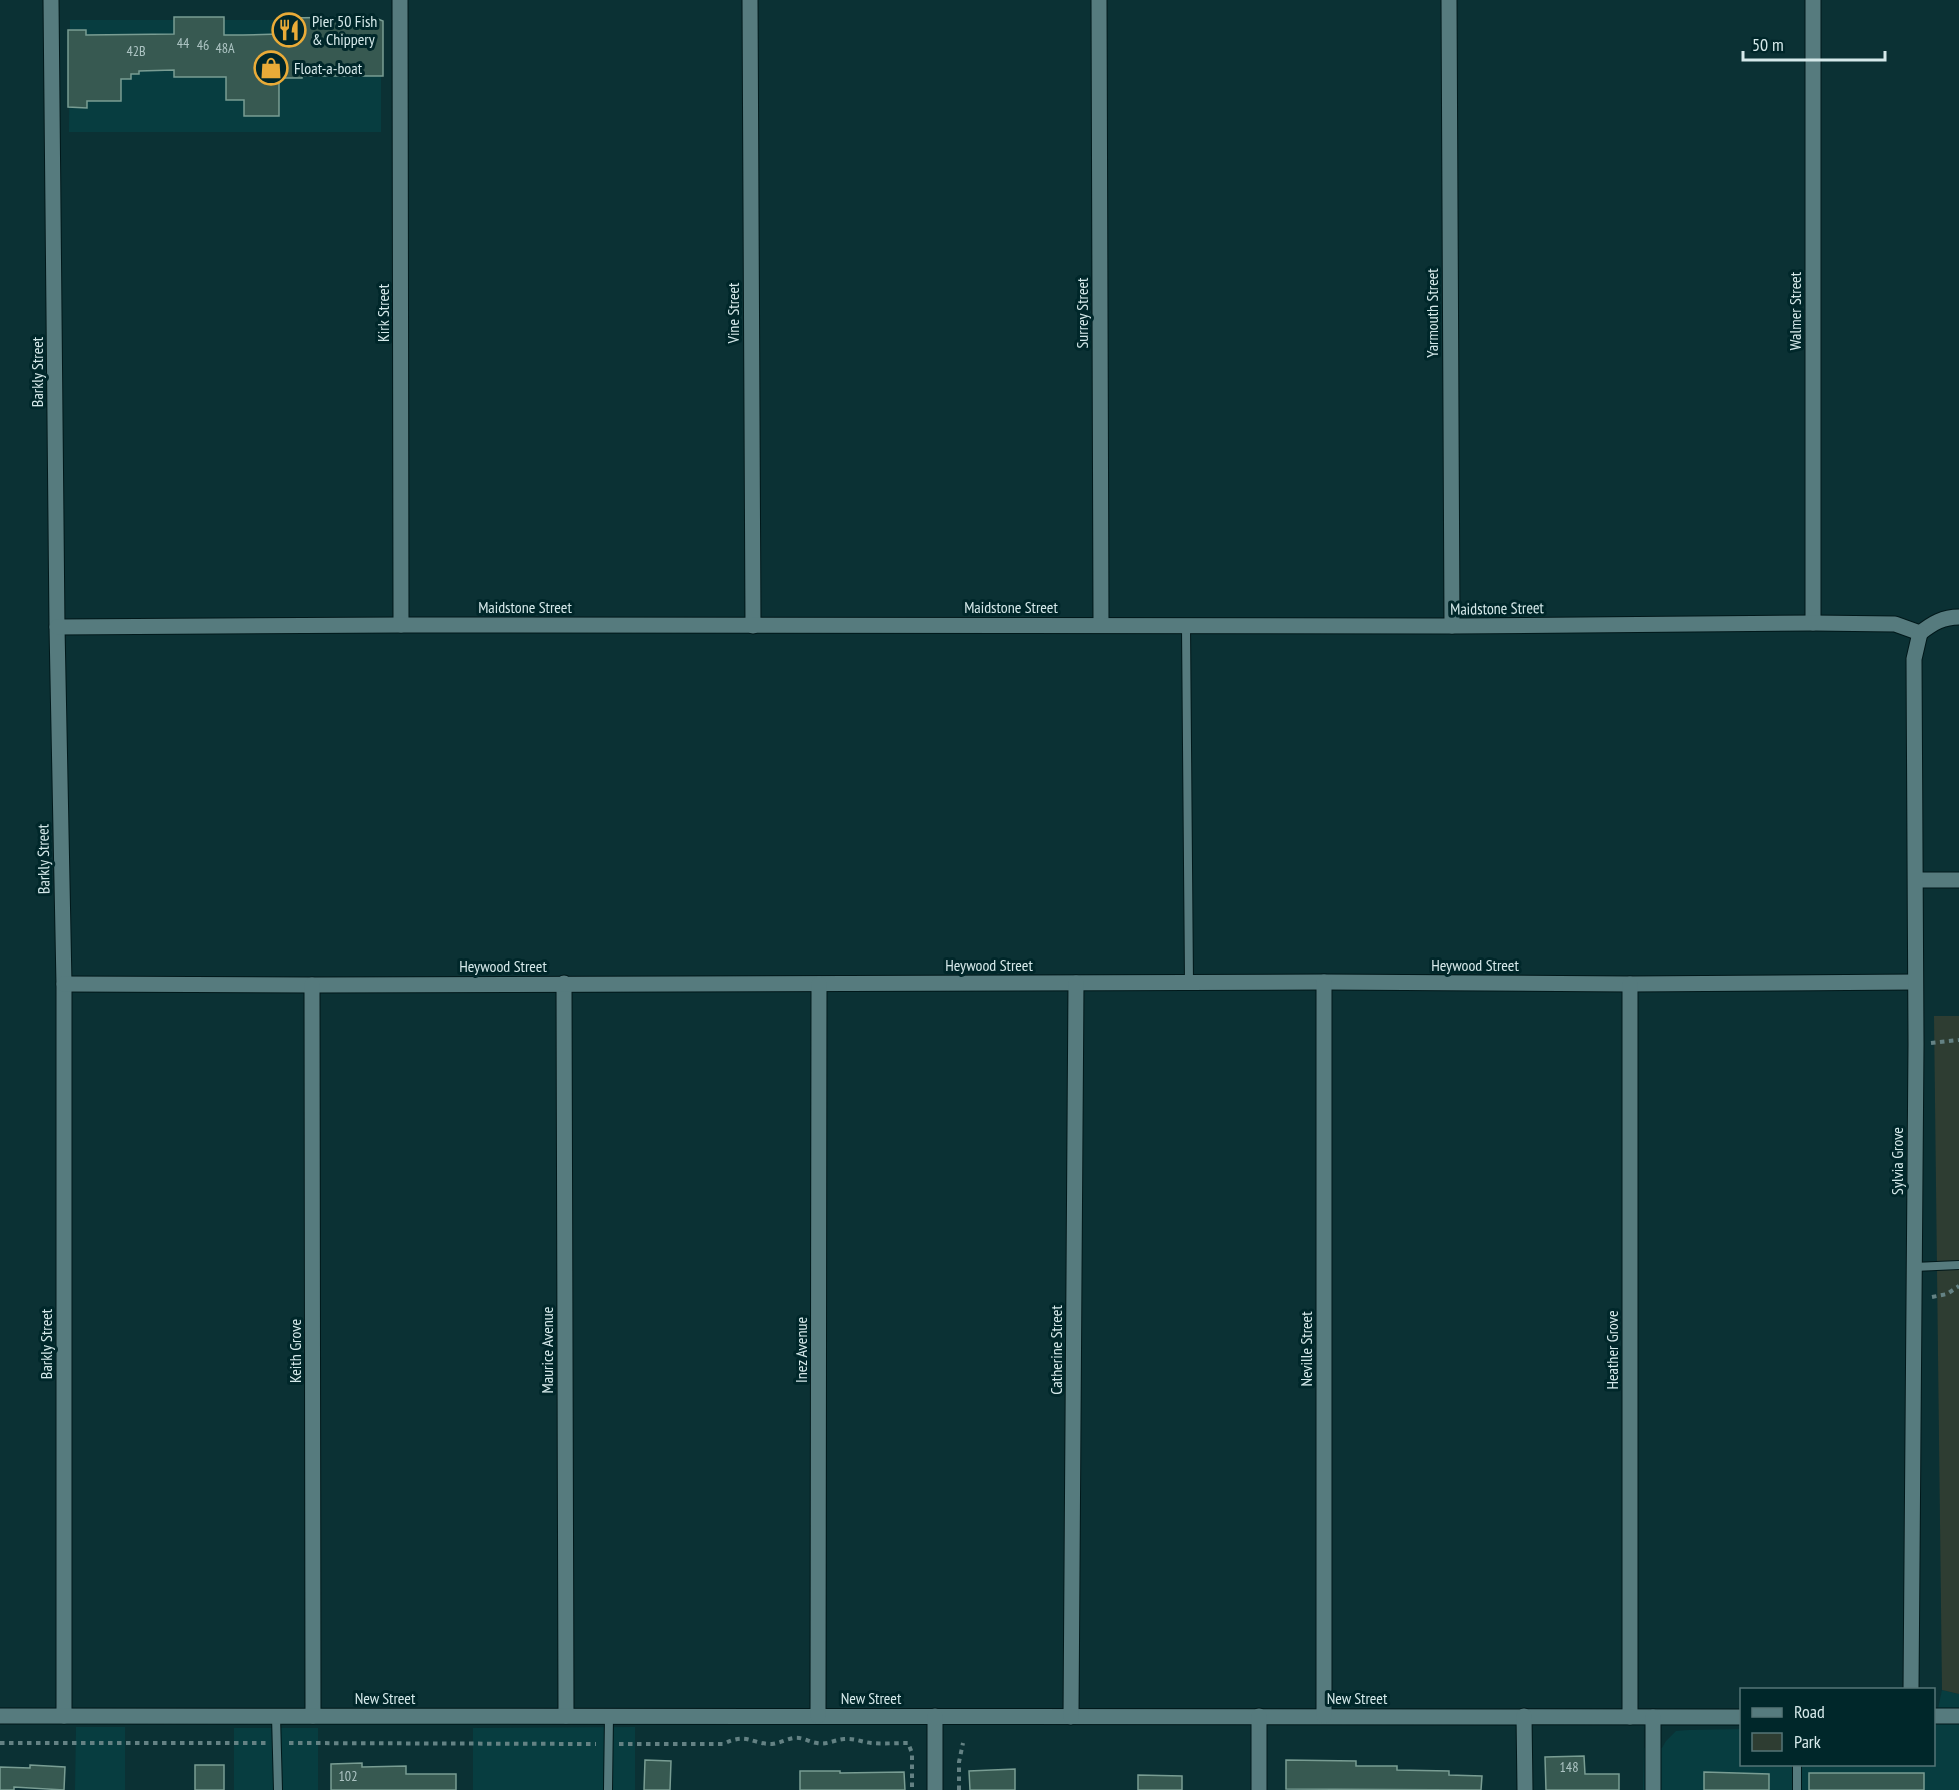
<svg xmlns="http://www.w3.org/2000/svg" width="1959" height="1790" font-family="'PT Sans Narrow',sans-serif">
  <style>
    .built { fill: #073d40 }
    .green { fill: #2e3d32 }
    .building { fill: #375951; stroke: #799d93; stroke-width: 1.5 }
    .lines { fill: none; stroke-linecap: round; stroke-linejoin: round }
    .lane-casing { stroke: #00181a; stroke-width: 10 }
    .street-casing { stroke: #00181a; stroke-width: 17 }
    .path { stroke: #648284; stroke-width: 4; stroke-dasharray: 4.5 4.5; stroke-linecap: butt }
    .lane { stroke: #567b7e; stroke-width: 8 }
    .street { stroke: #567b7e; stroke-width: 15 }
    .labels { text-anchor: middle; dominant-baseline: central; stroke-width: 6; stroke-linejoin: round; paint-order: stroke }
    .number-label { font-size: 14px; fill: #aec5c4 }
    .poi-label { font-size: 16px; fill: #d5e9ea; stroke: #00272a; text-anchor: start }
    .street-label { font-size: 16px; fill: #d5e9ea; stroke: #00272a }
  </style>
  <rect width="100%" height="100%" fill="#0b3134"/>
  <g class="built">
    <polygon points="70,20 381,20 381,132 69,132"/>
    <polygon points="1942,1690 1959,1694 1959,1790 1643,1790 1644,1748 1662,1748 1666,1741 1676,1731 1689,1730 1741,1729 1742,1764 1934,1764 1934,1727"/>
    <polygon points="76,1727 125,1727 125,1790 75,1790"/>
    <polygon points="635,1727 635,1790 473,1790 473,1728"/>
    <rect x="234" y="1728" width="84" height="62"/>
  </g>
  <polygon class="green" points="1934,1016 1959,1016 1959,1694 1942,1690"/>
  <g class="building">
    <polygon points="174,17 224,17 224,35 243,35 279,34 279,18 373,17 383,21 383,76 302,76 302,78 279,78 279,116 244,116 244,100 226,100 226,77 174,77 174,70 139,71 139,74 131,74 131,79 121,79 121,101 87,101 87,108 68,107 68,30 86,30 86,35 174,34"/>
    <polygon points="1584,1756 1585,1774 1619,1774 1619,1790 1546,1790 1545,1757"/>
    <polygon points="645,1760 671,1761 670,1790 644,1790"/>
    <polygon points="1286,1760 1356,1761 1356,1766 1397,1766 1397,1770 1449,1771 1449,1775 1482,1776 1481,1790 1286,1789"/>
    <polygon points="362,1763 362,1767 406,1766 406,1774 456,1774 456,1790 331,1790 331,1764"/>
    <polygon points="30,1765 65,1767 64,1790 14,1787 14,1790 0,1790 0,1767 30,1768"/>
    <rect x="195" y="1765" width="29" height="25"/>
    <polygon points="1015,1769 1015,1790 970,1790 969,1771"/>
    <polygon points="800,1771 840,1771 840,1773 904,1772 905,1790 800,1790"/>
    <polygon points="1704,1772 1769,1774 1769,1790 1704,1790"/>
    <rect x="1809" y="1773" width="115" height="17"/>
    <polygon points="1138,1775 1182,1776 1182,1790 1138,1790"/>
  </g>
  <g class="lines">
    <defs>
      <g id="lane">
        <polyline points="1186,626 1189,983"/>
        <polyline points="1914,1267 1959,1265"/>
        <polyline points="276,1716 278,1790"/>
        <polyline points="1797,1764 1797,1790"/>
        <polyline points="608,1790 609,1716"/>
      </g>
      <g id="street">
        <polyline points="51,0 57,627 64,984 64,1716"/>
        <polyline points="400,0 401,625"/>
        <polyline points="750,0 753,626"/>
        <polyline points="1099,0 1101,625"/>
        <polyline points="1449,0 1452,626"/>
        <polyline points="1813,0 1813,623"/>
        <path d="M57,627L401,625L1452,626L1813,623L1895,624L1920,633C1933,623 1943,617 1959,617"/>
        <polyline points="1916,880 1959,880"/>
        <polyline points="564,983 566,1716"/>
        <polyline points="64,984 312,985 1324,982 1630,984 1915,982"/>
        <polyline points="1630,984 1630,1717"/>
        <polyline points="312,985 313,1716"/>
        <polyline points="1911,1690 1916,1044 1914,659 1920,633"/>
        <polyline points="0,1716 1742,1717"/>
        <polyline points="818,1716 819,984"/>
        <polyline points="935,1716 935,1790"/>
        <polyline points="1324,1716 1324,982"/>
        <polyline points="1524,1716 1525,1790"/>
        <polyline points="1934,1716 1959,1716"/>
        <polyline points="1071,1717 1076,983"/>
        <polyline points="1653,1717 1653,1790"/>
        <polyline points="1259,1790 1259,1716"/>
      </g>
    </defs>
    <use href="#lane" class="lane-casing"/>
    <use href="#street" class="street-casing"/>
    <g class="path">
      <polyline points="1931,1043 1959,1040"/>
      <polyline points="1932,1297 1947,1294 1959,1286"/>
      <polyline points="0,1743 266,1743"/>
      <polyline points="289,1743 596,1744"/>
      <path d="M619,1744H723C748,1732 750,1744 772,1744C780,1743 787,1739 794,1738C803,1737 809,1742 817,1743C827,1745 834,1740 844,1739C854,1738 862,1742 871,1743C883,1744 896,1743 908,1743L912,1753V1790"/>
      <polyline points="959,1790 959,1762 963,1743"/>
    </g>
    <use href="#lane" class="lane"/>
    <use href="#street" class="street"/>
  </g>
  <defs>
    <symbol id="restaurant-ring" viewBox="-11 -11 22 22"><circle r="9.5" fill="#00272a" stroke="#e9ab38" stroke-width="1.5"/><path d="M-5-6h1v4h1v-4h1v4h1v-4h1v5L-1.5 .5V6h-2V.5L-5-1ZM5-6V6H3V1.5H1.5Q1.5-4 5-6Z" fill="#e9ab38"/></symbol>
    <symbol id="shop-ring" viewBox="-11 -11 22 22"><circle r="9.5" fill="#00272a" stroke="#e9ab38" stroke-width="1.5"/><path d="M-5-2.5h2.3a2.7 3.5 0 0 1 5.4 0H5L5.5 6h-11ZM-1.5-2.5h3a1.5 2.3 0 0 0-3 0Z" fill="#e9ab38"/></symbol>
  </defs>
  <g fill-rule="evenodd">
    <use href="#restaurant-ring" x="270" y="11" width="38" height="38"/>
    <use href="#shop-ring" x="252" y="49" width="38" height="38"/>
  </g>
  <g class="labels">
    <g class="number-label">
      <text x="183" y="43">44</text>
      <text x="203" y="45">46</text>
      <text x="225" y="48">48A</text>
      <text x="136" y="51">42B</text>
      <text x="1569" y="1767">148</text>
      <text x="348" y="1776">102</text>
    </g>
    <g class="poi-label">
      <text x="312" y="21">Pier 50 Fish<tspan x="312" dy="18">&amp; Chippery</tspan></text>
      <text x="294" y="68">Float-a-boat</text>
    </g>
    <g class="street-label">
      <text transform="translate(1795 311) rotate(-90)">Walmer Street</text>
      <text transform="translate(383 313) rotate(-90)">Kirk Street</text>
      <text transform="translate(733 313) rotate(-90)">Vine Street</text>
      <text transform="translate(1082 313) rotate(-90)">Surrey Street</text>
      <text transform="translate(1432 313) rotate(-90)">Yarmouth Street</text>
      <text transform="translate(37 372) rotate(-90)">Barkly Street</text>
      <text x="525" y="607">Maidstone Street</text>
      <text x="1011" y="607">Maidstone Street</text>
      <text transform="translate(1497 608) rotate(-1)">Maidstone Street</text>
      <text transform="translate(43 859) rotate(-91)">Barkly Street</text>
      <text x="989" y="965">Heywood Street</text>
      <text x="1475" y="965">Heywood Street</text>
      <text x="503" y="966">Heywood Street</text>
      <text transform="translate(1897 1161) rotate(-90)">Sylvia Grove</text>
      <text transform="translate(46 1344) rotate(-90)">Barkly Street</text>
      <text transform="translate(1306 1349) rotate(-90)">Neville Street</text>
      <text transform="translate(547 1350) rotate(-90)">Maurice Avenue</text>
      <text transform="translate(801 1350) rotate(-90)">Inez Avenue</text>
      <text transform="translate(1056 1350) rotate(-90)">Catherine Street</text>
      <text transform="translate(1612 1350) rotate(-90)">Heather Grove</text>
      <text transform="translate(295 1351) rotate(-90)">Keith Grove</text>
      <text x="385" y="1698">New Street</text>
      <text x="871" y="1698">New Street</text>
      <text x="1357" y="1698">New Street</text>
    </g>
  </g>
  <rect x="1740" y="1688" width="195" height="78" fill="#00272a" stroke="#557577" stroke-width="1.5"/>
  <rect x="1752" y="1708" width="30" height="9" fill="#567b7e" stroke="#557577" stroke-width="1.5"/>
  <text x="1794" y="1718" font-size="18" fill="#d5e9ea">Road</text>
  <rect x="1752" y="1733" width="30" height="18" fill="#2e3d32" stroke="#557577" stroke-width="1.5"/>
  <text x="1794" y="1748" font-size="18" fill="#d5e9ea">Park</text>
  <path d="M1743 51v9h142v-9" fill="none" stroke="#d5e9ea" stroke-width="3"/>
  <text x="1752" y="51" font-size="18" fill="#d5e9ea" stroke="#00272a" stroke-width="4.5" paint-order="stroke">50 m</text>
</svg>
